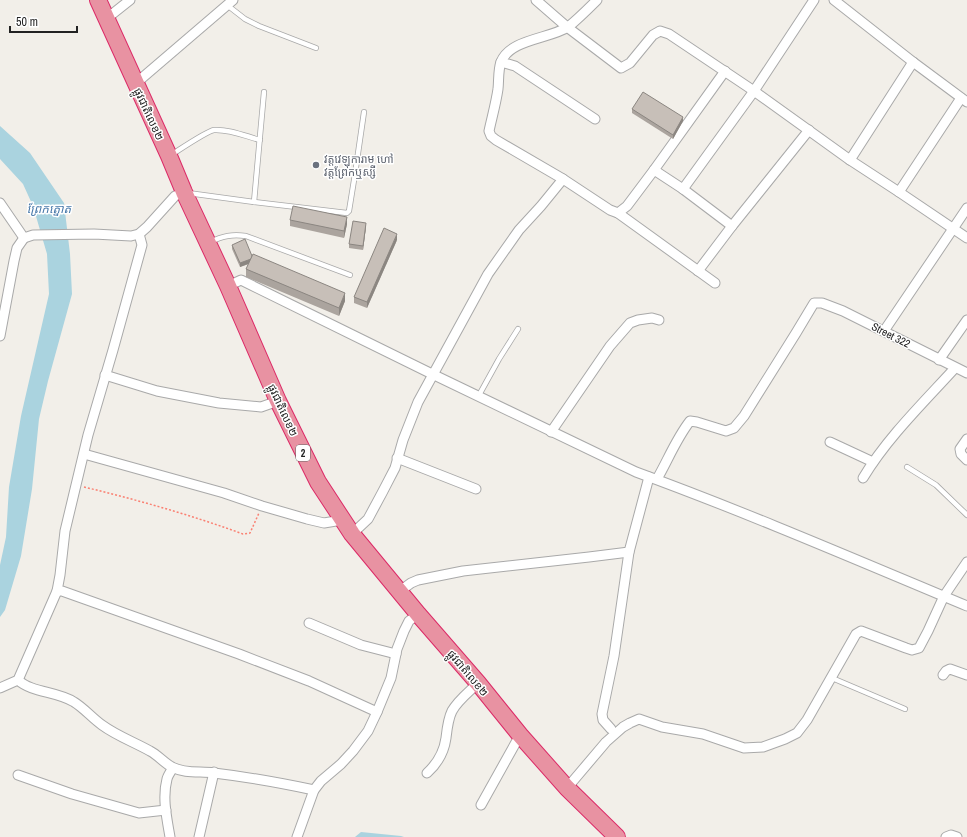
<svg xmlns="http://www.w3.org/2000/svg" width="967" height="837" font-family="'Archivo Narrow','Noto Sans Khmer',sans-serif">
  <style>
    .water { fill: #aad3df }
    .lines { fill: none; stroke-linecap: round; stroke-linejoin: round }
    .lane-casing { stroke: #a9a9a9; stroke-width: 6 }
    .street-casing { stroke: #a9a9a9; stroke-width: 11 }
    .highway-casing { stroke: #dc2a67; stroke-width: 18 }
    .path { stroke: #fa8072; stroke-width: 1.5; stroke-dasharray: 2 2; stroke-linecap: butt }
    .lane { stroke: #fff; stroke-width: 4.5 }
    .street { stroke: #fff; stroke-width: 9 }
    .highway { stroke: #e892a2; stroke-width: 16 }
    .wall { fill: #aba49e }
    .shaded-wall { fill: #8b8681 }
    .building { fill: #c7bfb8; stroke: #8b8681 }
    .worship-dot { fill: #6b7280; stroke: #fff; stroke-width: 1.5 }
    .labels { text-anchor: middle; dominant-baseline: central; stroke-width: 3; stroke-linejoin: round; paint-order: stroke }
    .shield { fill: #fff; stroke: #646464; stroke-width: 1 }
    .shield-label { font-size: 10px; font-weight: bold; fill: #222 }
    .street-label { font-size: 11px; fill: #222; stroke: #fff }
    .worship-label { font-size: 11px; fill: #5b616d; stroke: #fff; text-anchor: start }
    .water-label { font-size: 12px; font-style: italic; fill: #4a7aab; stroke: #fff }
  </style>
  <rect width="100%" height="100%" fill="#f2efe9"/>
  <g class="water">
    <polygon points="0,126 30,153 64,203 70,254 72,294 48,381 39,419 32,489 21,556 5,610 0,617 0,565 6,537 9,487 21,416 49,294 47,254 33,206 23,184 0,159"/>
    <polygon points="361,832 401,836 404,837 355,837"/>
  </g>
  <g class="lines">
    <defs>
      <g id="lane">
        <polyline points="227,5 245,19 259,26 316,48"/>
        <path d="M171,155C179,150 207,131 214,130C229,129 245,136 260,140"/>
        <polyline points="188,193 254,202 347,213 349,211 355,174 364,112"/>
        <polyline points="254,202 264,92"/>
        <path d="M210,242C223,236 232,234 246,236L350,275"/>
        <polyline points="478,397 499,359 518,329"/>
        <polyline points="907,467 936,485 967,515"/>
        <polyline points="832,678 905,709"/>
      </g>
      <g id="street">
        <polyline points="536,0 567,27 621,68 630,63 653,35 660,31 669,34 754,91 850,160 899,192 967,238"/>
        <path d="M597,0C588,9 578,19 568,27C549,39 510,39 501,62C498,70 499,80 498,89C496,103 492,117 489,131L491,136L496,140L563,179L610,210L618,213L715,283"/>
        <polyline points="834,0 913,62 967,102"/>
        <polyline points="106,19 130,0"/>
        <polyline points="501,62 515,66 595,119"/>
        <polyline points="135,84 233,0"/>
        <polyline points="850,160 913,62"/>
        <polyline points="654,170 683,189 732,226"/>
        <polyline points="683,189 754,91 814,0"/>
        <polyline points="899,192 961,98"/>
        <polyline points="0,203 24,238 33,235 94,234 131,236 139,234 147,227 175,196 184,192"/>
        <polyline points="618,213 627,206 654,170 725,71"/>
        <polyline points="698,271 732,226 809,130"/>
        <path d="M228,286L241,280L428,372L636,472C748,513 857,560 967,606"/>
        <polyline points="884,331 967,208"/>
        <polyline points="0,336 14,261 17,248 24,238"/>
        <polyline points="939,360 967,320"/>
        <polyline points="105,375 157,391 219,403 261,407 278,401"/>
        <polyline points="551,432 610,346 630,323 638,320 652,318 659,320"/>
        <polyline points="967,439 960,449 961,454 967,460"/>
        <polyline points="830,442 873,462"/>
        <polyline points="84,454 224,493 262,506 307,519 324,523 342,520"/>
        <polyline points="397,458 476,489"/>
        <path d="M863,478C887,438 924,402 955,368"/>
        <path d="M657,479C668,460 676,439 690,421L697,422L726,431L734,428L744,416L796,333L814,303H822L843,311L967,373"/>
        <polyline points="352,534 368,519 382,493 395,468 403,440 418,402 488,274 519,230 541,206 563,179"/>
        <polyline points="57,591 62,591 239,654 309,681 377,712"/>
        <polyline points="400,591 411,583 418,580 463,571 589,557 629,552"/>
        <polyline points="309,623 361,645 396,654"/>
        <polyline points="943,675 946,671 950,669 967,675"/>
        <path d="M18,680C32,693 57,691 74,702C84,708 92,718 102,725C117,736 134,742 150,751C158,755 164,763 172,767C185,774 201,771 214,773C248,777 281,783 314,790"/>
        <polyline points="0,688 18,680 57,591 60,575 65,531 76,485 88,435 113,350 142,245 139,234"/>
        <polyline points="611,729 603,720 602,714 614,656 629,552 649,477"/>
        <path d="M427,773C437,764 444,752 446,738C447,729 448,719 452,711C458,700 469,692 478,683"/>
        <polyline points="18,775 72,794 139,813 166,810"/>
        <polyline points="567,788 606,742 623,727 630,723 639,719 662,727 703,734 744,748 763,747 785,739 797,733 807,720 856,634 861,631 906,648 912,650 919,648 928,631 944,596 967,562"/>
        <polyline points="481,805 520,735"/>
        <path d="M170,837C167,819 162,798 167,779C168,775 171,771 173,768"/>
        <polyline points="199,837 214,772"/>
        <polyline points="297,837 314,790 321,781 341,764 353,751 368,731 377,712 391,678 397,649 404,631 409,621 418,614"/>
        <polyline points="946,837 951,835 957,837"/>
      </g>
      <polyline id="highway" points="98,0 169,156 184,192 228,286 278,401 318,482 352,534 418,614 478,683 520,735 567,788 617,837"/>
    </defs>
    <use href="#lane" class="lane-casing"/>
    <use href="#street" class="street-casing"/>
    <use href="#highway" class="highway-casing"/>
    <path class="path" d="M84,487C138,500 191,515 243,534L250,533L259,513"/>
    <use href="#lane" class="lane"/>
    <use href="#street" class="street"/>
    <use href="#highway" class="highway"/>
  </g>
  <g class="wall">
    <polygon points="632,109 683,121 673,139 632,113"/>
    <polygon points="290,220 347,224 344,238 290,226"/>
    <polygon points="366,227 363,250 349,248 349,244"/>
    <polygon points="397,240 367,308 354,303 354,297"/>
    <polygon points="232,245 252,256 345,301 339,316 246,277 246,269 249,264 240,267 232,249"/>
  </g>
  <g class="shaded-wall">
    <polygon points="683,117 683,121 673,139 673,135"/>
    <polygon points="347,217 347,224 344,238 344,231"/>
    <polygon points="366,223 366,227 363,250 363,246"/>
    <polygon points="397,234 397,240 367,308 367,302"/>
    <polygon points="253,258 253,262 240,267 240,263"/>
    <polygon points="345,293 345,301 339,316 339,308"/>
  </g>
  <g class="building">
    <polygon points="643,92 683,117 673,135 632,109"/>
    <polygon points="293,206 347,217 344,231 290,220"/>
    <polygon points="353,221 366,223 363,246 349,244"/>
    <polygon points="384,228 397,234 367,302 354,297"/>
    <polygon points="245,239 252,256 251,259 240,263 232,245"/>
    <polygon points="253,254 345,293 339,308 246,269"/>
  </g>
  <circle class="worship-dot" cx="316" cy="165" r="4"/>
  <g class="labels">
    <rect class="shield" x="296" y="445" width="14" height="16" rx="3"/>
    <g class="shield-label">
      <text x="303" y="453">2</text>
    </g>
    <g class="street-label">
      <text transform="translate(149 114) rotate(65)">ផ្លូវជាតិលេខ២</text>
      <text transform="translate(891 335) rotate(27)">Street 322</text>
      <text transform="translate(283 410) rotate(65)">ផ្លូវជាតិលេខ២</text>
      <text transform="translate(468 673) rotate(50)">ផ្លូវជាតិលេខ២</text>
    </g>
    <g class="worship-label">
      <text x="324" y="159">វត្តវេឡុការាម ហៅ<tspan x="324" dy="13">វត្តព្រែកឬស្សី</tspan></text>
    </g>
    <g class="water-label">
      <text x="49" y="209">ព្រែកត្នោត</text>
    </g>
  </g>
  <path d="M10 26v6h67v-6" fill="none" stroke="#222222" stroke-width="2"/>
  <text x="16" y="26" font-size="12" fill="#222222" stroke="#ffffff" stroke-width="3" paint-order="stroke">50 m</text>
</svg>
